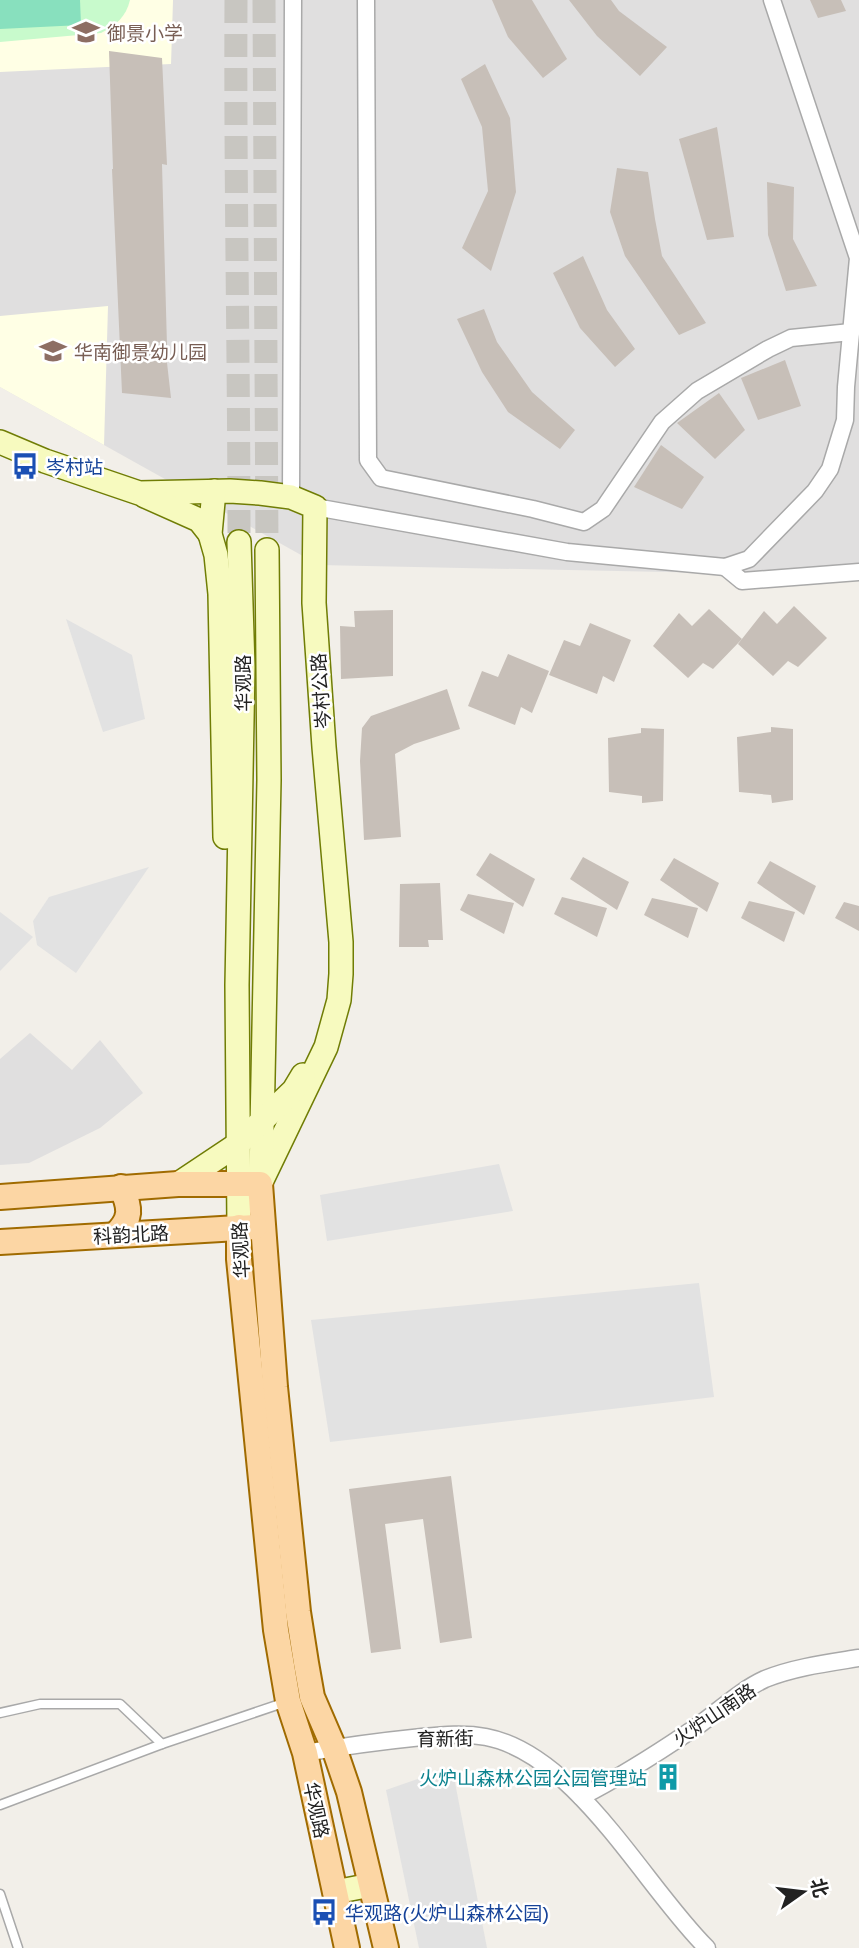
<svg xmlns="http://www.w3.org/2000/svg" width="859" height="1948" font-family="'Golos Text','Noto Sans SC',sans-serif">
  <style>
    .residential { fill: #e0dfdf }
    .education { fill: #ffffe5 }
    .park { fill: #c8facc }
    .pitch { fill: #88e0be }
    .parking { fill: #e2e2e2 }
    .building { fill: #c7bfb8 }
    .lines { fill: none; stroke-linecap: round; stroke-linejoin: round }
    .secondary-tunnel { stroke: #c8c6c1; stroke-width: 23; stroke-dasharray: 23 11; stroke-linecap: butt }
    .lane-casing { stroke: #a9a9a9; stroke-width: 11 }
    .street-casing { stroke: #a9a9a9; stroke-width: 19 }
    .secondary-casing { stroke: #707d05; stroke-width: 26 }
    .primary-casing { stroke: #a06b00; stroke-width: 28 }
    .lane { stroke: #fff; stroke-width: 8 }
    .street { stroke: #fff; stroke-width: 16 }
    .secondary { stroke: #f7fabf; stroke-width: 23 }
    .primary { stroke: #fcd6a4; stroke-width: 24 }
    .labels { text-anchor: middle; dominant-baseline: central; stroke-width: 5; stroke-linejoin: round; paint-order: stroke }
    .education-label { font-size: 19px; fill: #785e54; stroke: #fff; text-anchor: start }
    .transit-label { font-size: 19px; fill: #164399; stroke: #fff; text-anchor: start }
    .street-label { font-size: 19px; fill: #222; stroke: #fff }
    .culture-label { font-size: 19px; fill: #0d838f; stroke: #fff; text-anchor: end }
  </style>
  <rect width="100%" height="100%" fill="#f2efe9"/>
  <g class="residential">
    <polygon points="0,0 859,0 859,576 319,565 0,387"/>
    <polygon points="30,1033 72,1070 100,1040 143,1093 100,1128 29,1163 0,1165 0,1059"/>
  </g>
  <g class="education">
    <polygon points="0,0 173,0 171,64 0,72"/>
    <polygon points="108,306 104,445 0,387 0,316"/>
  </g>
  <path class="park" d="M0,0H130C126,17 116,25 101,33L0,42Z"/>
  <polygon class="pitch" points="0,0 80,0 81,25 0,29"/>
  <g class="parking">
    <polygon points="66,619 132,655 145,719 103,732"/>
    <polygon points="149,867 76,973 37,945 33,921 49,897"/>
    <polygon points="0,912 33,937 0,971"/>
    <polygon points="499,1164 513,1211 327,1241 320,1195"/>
    <polygon points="699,1283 714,1397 330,1442 311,1320"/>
    <polygon points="452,1767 487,1948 419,1948 386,1790"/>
  </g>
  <g class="building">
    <polygon points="492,0 532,0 567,59 543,78 508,37"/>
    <polygon points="569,0 611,0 619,11 667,47 640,76 597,36"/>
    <polygon points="810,0 841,0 846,11 818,18"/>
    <polygon points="109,51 162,58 167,165 162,164 167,346 165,345 171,398 122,393 112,169 113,169"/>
    <polygon points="485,64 510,118 516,192 491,271 462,248 488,191 482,127 461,79"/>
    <polygon points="717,127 734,237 707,240 679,139"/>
    <polygon points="617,168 648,172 655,219 662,256 706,323 679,335 625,256 610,212"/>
    <polygon points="767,182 794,187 793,239 817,286 786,291 768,235"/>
    <polygon points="583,256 607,310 635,349 615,367 580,328 553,273"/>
    <polygon points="484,309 497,342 532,392 575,430 560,449 508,412 482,372 457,319"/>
    <polygon points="785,360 801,406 758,420 741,378"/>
    <polygon points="719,393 745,430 715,459 677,423"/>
    <polygon points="661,445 704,477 682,509 634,487"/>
    <polygon points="794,606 827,638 798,667 788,661 773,676 738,644 764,611 777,624"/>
    <polygon points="709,609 742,639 713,669 703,663 688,678 653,646 679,613 692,626"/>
    <polygon points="393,610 393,676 341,679 340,626 355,627 354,611"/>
    <polygon points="590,623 631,640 614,682 603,676 597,694 549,675 564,640 580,646"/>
    <polygon points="508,654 549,671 532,713 521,707 515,725 468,706 482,671 498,677"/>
    <polygon points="447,689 460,729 414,744 395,754 401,837 364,840 360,761 362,728 371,716"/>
    <polygon points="771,727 793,729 793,800 772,803 771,795 739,792 737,737 771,732"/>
    <polygon points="641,728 664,729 663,801 642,803 642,796 609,792 608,738 641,733"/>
    <polygon points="490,853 535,879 523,907 476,875"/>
    <polygon points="583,857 629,882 617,910 570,879"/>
    <polygon points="674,858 719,883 707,912 660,880"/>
    <polygon points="770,861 816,886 804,915 757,883"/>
    <polygon points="440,883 443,940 428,940 429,947 399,947 400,884"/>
    <polygon points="468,894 514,903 504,934 460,910"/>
    <polygon points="562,897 607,908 597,937 554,914"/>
    <polygon points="652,898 698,908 688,938 644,915"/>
    <polygon points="749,901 795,912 784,942 741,918"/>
    <polygon points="844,902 859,906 859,931 835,918"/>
    <polygon points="451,1476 472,1638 440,1643 423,1519 385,1524 401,1649 371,1653 349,1489"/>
  </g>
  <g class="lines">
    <g class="secondary-tunnel">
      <path d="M236,0C235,181 239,361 239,542"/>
      <polyline points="264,0 267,550"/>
    </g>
    <defs>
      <g id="lane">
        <polyline points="0,1713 40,1704 120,1704 162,1744"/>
        <polyline points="0,1805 162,1744 286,1702"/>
        <polyline points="0,1894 18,1948"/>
      </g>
      <g id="street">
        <polyline points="366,0 368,460 381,478 533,509 584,522 603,509 662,422 697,391 768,349 791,338 851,332"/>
        <polyline points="291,497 293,0"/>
        <polyline points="315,507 567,552 725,567 749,559 815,491 830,469 845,420 846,387 858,258 772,0"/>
        <polyline points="725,567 742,581 859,572"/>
        <path d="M305,1753C344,1746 383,1741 422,1737C443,1735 465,1733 486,1737C576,1754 645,1887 707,1948"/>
        <path d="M581,1797C622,1776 661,1751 699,1725C721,1709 741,1690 765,1679C795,1667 828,1663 859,1658"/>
      </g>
      <g id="secondary">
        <polyline points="0,442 45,461 139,493 230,491 260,493 291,497 315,507 314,603 324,747 341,942 341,974 339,1000 326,1047 260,1184"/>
        <polyline points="214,491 210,534 216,555 220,594 225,837"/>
        <polyline points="145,496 199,520 210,534"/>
        <polyline points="261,1177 269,780 267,550"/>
        <polyline points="178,1184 238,1144 294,1090 303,1075"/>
        <polyline points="239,1227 237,985 243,667 239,542"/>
        <polyline points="335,1892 371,1885"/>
      </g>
      <g id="primary">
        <polyline points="0,1197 178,1184 260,1184 275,1387 298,1612 306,1663 312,1697 334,1748 349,1792 386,1948"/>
        <polyline points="239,1227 239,1259 276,1630 288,1701 305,1753 347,1948"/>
        <path d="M115,1235C132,1219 131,1208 121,1187"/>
        <polyline points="0,1242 255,1227"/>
      </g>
    </defs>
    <use href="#lane" class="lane-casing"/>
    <use href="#street" class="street-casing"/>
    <use href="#secondary" class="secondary-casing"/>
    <use href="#primary" class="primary-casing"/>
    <use href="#lane" class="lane"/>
    <use href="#street" class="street"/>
    <use href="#secondary" class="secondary"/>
    <use href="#primary" class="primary"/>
  </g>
  <defs>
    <symbol id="school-bare" viewBox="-9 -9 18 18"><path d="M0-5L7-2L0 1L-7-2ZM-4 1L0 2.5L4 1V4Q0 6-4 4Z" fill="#8d6e63" stroke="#fff" stroke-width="2.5" paint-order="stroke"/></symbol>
    <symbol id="bus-bare" viewBox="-9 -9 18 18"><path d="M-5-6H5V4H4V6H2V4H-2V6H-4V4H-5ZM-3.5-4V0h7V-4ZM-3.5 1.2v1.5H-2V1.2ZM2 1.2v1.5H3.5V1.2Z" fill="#1a4fb4" stroke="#fff" stroke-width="2.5" paint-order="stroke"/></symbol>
    <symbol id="building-bare" viewBox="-9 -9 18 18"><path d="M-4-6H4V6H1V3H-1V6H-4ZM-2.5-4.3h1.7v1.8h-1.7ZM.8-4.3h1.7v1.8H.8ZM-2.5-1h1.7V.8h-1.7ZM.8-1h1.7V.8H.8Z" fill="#0f9aa8" stroke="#fff" stroke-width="2.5" paint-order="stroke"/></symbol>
  </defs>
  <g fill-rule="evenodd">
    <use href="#school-bare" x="67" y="13" width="38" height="38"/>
    <use href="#school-bare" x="34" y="332" width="38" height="38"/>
    <use href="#bus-bare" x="6" y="447" width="38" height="38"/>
    <use href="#building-bare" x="649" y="1758" width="38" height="38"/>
    <use href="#bus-bare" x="305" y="1893" width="38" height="38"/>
  </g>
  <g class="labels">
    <g class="education-label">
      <text x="107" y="32">御景小学</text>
      <text x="74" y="351">华南御景幼儿园</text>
    </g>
    <g class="transit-label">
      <text x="46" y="466">岑村站</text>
      <text x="345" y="1912">华观路(火炉山森林公园)</text>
    </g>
    <g class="street-label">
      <text transform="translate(242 683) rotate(-90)">华观路</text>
      <text transform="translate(320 691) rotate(-94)">岑村公路</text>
      <text transform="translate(131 1234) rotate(-3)">科韵北路</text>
      <text transform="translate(240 1250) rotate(-93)">华观路</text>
      <text transform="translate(714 1714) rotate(-34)">火炉山南路</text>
      <text transform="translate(445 1738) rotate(-1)">育新街</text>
      <text transform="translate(317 1810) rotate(78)">华观路</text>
    </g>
    <g class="culture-label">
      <text x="647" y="1777">火炉山森林公园公园管理站</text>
    </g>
  </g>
  <g transform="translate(803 1892) rotate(76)" stroke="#ffffff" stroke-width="5" paint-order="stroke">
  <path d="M0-5L12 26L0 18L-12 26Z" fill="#222222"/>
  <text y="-10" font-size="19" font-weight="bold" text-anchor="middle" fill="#222222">北</text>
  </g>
</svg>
